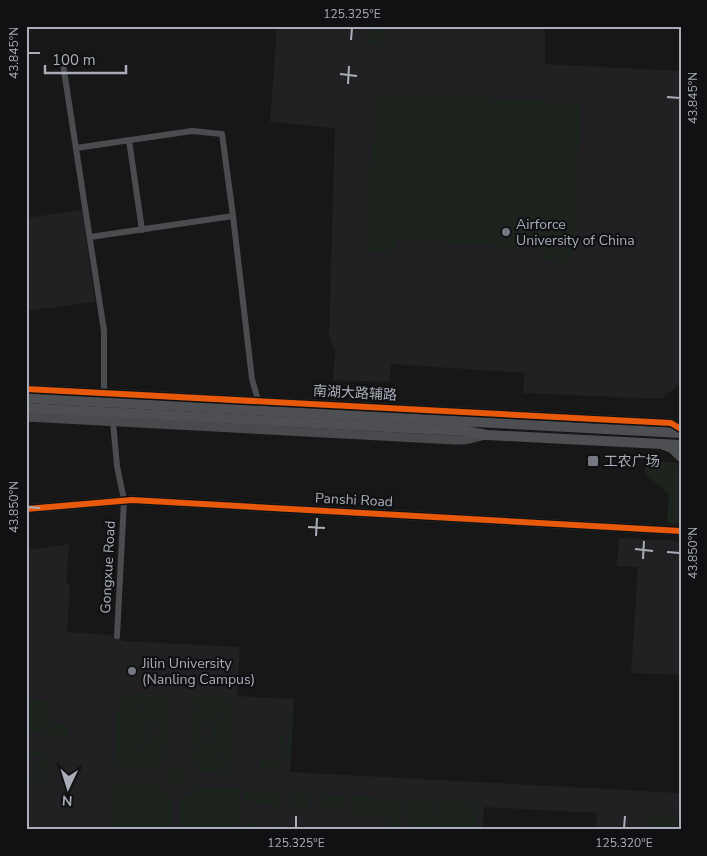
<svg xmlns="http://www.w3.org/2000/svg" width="707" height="856" font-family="'Nunito Sans','Noto Sans SC',sans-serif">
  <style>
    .built { fill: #212123 }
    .green { fill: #1d241e }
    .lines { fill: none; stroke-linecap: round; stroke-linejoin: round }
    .street { stroke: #4b4c50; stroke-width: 6 }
    .secondary { stroke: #4a4a4e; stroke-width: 9 }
    .primary { stroke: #4d4f52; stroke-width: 10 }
    .cycleway-casing { stroke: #111113; stroke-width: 9 }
    .cycleway { stroke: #e8590c; stroke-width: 6 }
    .ticks { fill: none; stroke: #a8adb8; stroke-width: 2 }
    .poi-dot { fill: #757880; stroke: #111113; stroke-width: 2 }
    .labels { text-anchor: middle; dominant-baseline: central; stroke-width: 4.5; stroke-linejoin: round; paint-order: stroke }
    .poi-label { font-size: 14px; fill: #a8adb8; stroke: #111113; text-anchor: start }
    .street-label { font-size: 14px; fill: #a8adb8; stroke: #111113 }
    .neatline { fill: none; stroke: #a8adb8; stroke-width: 2 }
    .ticks-label { font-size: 12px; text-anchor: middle; fill: #a8adb8 }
  </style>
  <rect width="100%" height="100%" fill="#171717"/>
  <g class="built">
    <polygon points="277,26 545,26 545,64 681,71 681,383 661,399 523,393 525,373 391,364 390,382 333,380 335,352 329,335 335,128 270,122"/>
    <polygon points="82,210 95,302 26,311 26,218"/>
    <polygon points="619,538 681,541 681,675 631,673 638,567 617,566"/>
    <polygon points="69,544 66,583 70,584 67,632 110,635 124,641 240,647 237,696 294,699 290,772 680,793 678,830 596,830 597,813 484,807 482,830 26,830 26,550"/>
  </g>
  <g class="green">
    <polygon points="370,26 384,26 382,44 369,44"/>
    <polygon points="378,93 581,103 573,260 569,260 568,262 544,261 544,248 396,240 395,249 390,249 390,252 365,251 366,238 371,238 366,236 368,211 372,211 368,209 369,197 373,196 368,196 370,171 374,170 370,170 371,157 375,157 371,156 371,143 376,143"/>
    <polygon points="675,462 681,466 681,524 667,523 669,494 645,474 645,463"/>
    <polygon points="126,692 131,692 148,723 147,728 149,733 127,768 114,767 118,698"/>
    <polygon points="134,693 171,695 171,697 156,722 150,722"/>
    <polygon points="193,696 229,698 210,725 206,725 193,701"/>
    <polygon points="231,699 234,701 230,772 212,736 214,731 212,726"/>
    <polygon points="26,700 55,702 51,702 50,721 52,724 70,725 67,741 65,738 27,730"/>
    <polygon points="170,701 168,753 157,733 160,728 157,723"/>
    <polygon points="193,704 204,726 201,731 203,736 190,755"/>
    <polygon points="290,710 293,710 290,772 286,772"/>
    <polygon points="151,734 155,734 167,758 161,763 157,770 129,768"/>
    <polygon points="280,735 285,735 283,761 282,762 278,758"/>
    <polygon points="205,737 210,737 229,774 199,772 196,766 190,759"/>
    <polygon points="26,750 51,754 51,758 26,756"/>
    <polygon points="261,759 275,760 284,771 260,770"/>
    <polygon points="33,760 48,761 48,768 37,768 33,763"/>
    <circle cx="177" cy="777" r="10"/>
    <polygon points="37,770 48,771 47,778 32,778 32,774"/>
    <polygon points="26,780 50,781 50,785 26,786"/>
    <polygon points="115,782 157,785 162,792 173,798 171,830 111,830 114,785"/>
    <polygon points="197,787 240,789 238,830 179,830 180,799 191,794"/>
    <polygon points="244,789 278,791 283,797 281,830 275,830 275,826 278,826 279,813 276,812 276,804 243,802"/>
    <polygon points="292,793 310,794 309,807 305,809 292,807 290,803"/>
    <polygon points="321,794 344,796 344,808 340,811 321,809 319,805"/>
    <polygon points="351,796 402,799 400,830 389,830 389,818 349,816"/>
    <polygon points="406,799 435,801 435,807 433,808 406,807"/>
    <polygon points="437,801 477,803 476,811 438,809 437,807"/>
    <polygon points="406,809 433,810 437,812 436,830 409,830 409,822 405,821"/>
    <polygon points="439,811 476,813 475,830 438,830"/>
    <polygon points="649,816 678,818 678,830 654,830 650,822"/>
    <polygon points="244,821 258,822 258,830 243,830"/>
  </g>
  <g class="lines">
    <g class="street">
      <polyline points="63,64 104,331 104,393"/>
      <polyline points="129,140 142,230"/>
      <polyline points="76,148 192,131 222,134 233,216 252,379 258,400"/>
      <polyline points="90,237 233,216"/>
      <polyline points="113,422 117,466 124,500 117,636"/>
    </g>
    <g class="secondary">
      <polyline points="26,389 671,423 681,429"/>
      <polyline points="26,417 455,440 464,440 485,435"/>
      <polyline points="26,509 132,500 681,531"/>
    </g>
    <g class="primary">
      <polyline points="26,398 681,433"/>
      <polyline points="26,408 466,431 487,435 681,445"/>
      <polyline points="664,445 672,448 681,457"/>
    </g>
    <defs>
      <g id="cycleway">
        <polyline points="26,389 671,423 681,429"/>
        <polyline points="26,509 132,500 681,531"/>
      </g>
    </defs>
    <use href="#cycleway" class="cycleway-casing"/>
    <use href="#cycleway" class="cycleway"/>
  </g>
  <path class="ticks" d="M351,40L352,28M28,53H40M340,74L357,76M348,84L349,66M667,97L680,98M28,507L40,508M308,527L325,528M316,536L317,518M635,549L653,551M667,552L680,553M643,559L644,541M296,828V816M624,828L625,816"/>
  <g class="poi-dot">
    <circle cx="506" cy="232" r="5"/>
    <rect x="587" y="455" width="12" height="12" rx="2.5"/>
    <circle cx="132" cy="671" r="5"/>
  </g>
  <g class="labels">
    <g class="poi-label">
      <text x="516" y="224">Airforce<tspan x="516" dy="16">University of China</tspan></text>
      <text x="604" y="461">工农广场</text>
      <text x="142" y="663">Jilin University<tspan x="142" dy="16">(Nanling Campus)</tspan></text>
    </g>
    <g class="street-label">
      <text transform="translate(355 393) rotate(3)">南湖大路辅路</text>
      <text transform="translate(354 500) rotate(3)">Panshi Road</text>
      <text transform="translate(108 567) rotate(-87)">Gongxue Road</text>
    </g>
  </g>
  <rect width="707" height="856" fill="none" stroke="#111113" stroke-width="55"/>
  <g transform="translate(68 788) rotate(184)" stroke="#111113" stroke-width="4" paint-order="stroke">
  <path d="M0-4L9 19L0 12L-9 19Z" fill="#a8adb8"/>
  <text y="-8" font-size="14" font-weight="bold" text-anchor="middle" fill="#a8adb8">N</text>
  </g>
  <path d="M45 65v8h81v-8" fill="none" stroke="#a8adb8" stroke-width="2.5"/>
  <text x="52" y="65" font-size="15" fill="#a8adb8" stroke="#111113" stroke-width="4" paint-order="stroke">100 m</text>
  <rect x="28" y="28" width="652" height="800" class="neatline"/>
  <g class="ticks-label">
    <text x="352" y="18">125.325°E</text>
    <text transform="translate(14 53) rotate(-90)" y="4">43.845°N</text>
    <text transform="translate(693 98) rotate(-90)" y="4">43.845°N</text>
    <text transform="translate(14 507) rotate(-90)" y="4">43.850°N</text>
    <text transform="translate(693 553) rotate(-90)" y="4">43.850°N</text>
    <text x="296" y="847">125.325°E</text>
    <text x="624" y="847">125.320°E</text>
  </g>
</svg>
